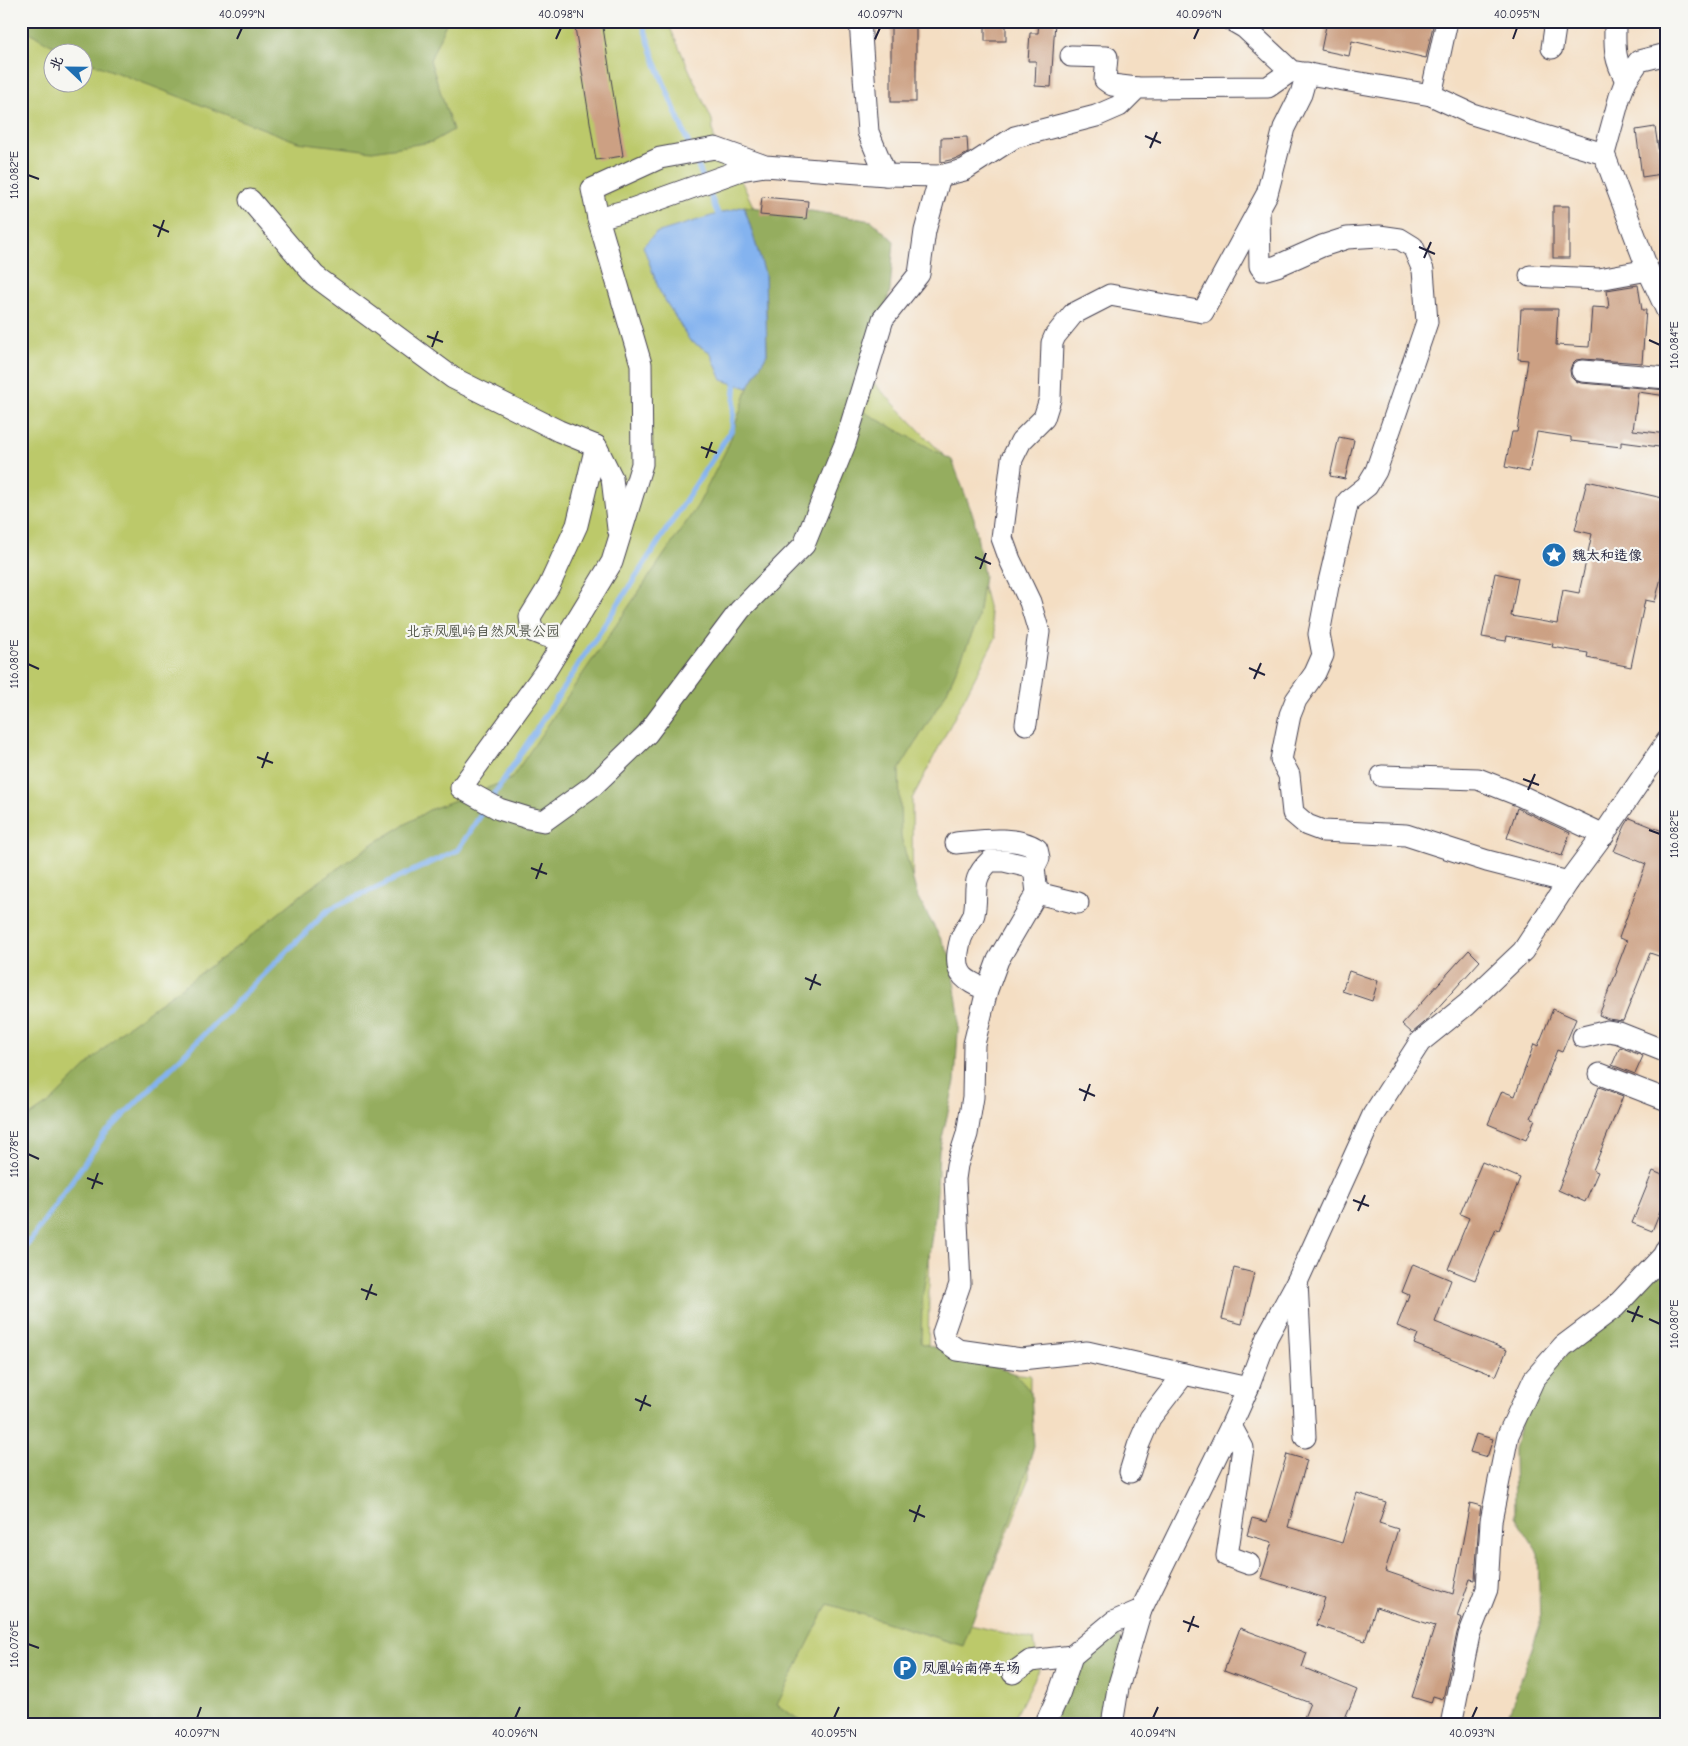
<svg xmlns="http://www.w3.org/2000/svg" width="1688" height="1746" font-family="'Comic Neue','LXGW WenKai TC',sans-serif">
  <style>
    .green { fill: #bcc96b; stroke: #6f7653; fill-rule: evenodd }
    .forest { fill: #95ad5f; stroke: #5c684d }
    .water { fill: #84b3ef; stroke: #536a95 }
    .lines { fill: none; stroke-linecap: round; stroke-linejoin: round }
    .stream { stroke: #84b3ef; stroke-width: 5.5 }
    .building { fill: #cca083 }
    .minor-casing { stroke: #423e4f; stroke-width: 23 }
    .minor { stroke: #fff; stroke-width: 21 }
    .ticks { fill: none; stroke: #22223b; stroke-width: 2 }
    .labels { text-anchor: middle; dominant-baseline: central; stroke-width: 4.5; stroke-linejoin: round; paint-order: stroke }
    .poi-label { font-size: 14px; fill: #22223b; stroke: #f6f6f2; text-anchor: start }
    .park-label { font-size: 14px; fill: #505449; stroke: #f6f6f2 }
    .neatline { fill: none; stroke: #22223b; stroke-width: 2 }
    .ticks-label { font-size: 12px; text-anchor: middle; fill: #22223b }
  </style>
  <rect width="100%" height="100%" fill="#f6f6f2"/>
  <filter id="ink" filterUnits="userSpaceOnUse"><feTurbulence type="fractalNoise" baseFrequency=".02" numOctaves="2"/><feDisplacementMap in="SourceGraphic" scale="10" xChannelSelector="R" yChannelSelector="G"/><feConvolveMatrix kernelMatrix="1 2 1 2 8 2 1 2 1" color-interpolation-filters="sRGB"/></filter>
  <filter id="wash" filterUnits="userSpaceOnUse"><feTurbulence type="fractalNoise" baseFrequency=".0096" numOctaves="4" result="noise"/><feDisplacementMap in="SourceGraphic" scale="20" xChannelSelector="R" yChannelSelector="G"/><feGaussianBlur stdDeviation="1.12" result="paint"/><feColorMatrix in="noise" values="0 0 0 0 0 0 0 0 0 0 0 0 0 0 0 0 0 1.4 0 .05"/><feComposite in="paint" operator="in"/></filter>
  <g filter="url(#wash)">
    <rect width="100%" height="100%" fill="#f4dec3"/>
    <path class="green" d="M21,21H667L712,120L715,148L732,161L765,232L868,377L951,463L996,637L912,799L913,947L930,1215L928,1365L1030,1375L1029,1480L970,1625L1034,1640L1039,1670L1011,1725H21ZM52,52H82V82H52Z"/>
    <g class="forest">
      <path d="M21,21H447L430,60L453,130L432,142L372,151L298,142L107,69L83,59L82,52C58,52 40,40 21,25Z"/>
      <polygon points="744,206 781,211 811,211 872,221 894,241 890,291 867,370 862,411 952,460 974,518 984,576 977,623 946,693 899,770 901,837 918,898 950,955 959,1015 955,1082 939,1151 936,1209 922,1300 921,1343 1014,1373 1031,1392 1034,1446 1020,1493 963,1646 828,1604 777,1705 807,1725 21,1725 21,1122 49,1103 123,1030 238,946 306,891 371,845 429,810 511,779 698,505 728,446 748,388 767,354 765,274"/>
      <polygon points="1667,1243 1667,1725 1505,1725 1540,1625 1538,1553 1515,1517 1514,1449 1527,1398"/>
      <polygon points="1117,1636 1126,1646 1110,1725 1024,1725 1081,1663"/>
    </g>
    <polygon class="water" points="744,206 765,274 767,354 748,388 722,380 710,352 690,341 660,292 643,246 656,233"/>
    <g class="lines">
      <g class="stream">
        <polyline points="642,21 656,64 690,147"/>
        <polyline points="694,156 720,219"/>
        <polyline points="21,1254 104,1135 328,910 458,850 732,429 736,378"/>
      </g>
    </g>
    <g id="blocks">
      <g class="building">
        <polygon points="574,21 602,21 623,156 596,160"/>
        <rect x="891" y="21" width="25" height="81"/>
        <rect x="985" y="21" width="21" height="20"/>
        <polygon points="1039,21 1055,21 1051,87 1035,86 1036,61 1028,61 1030,33 1038,33"/>
        <polygon points="1327,21 1434,21 1426,58 1352,41 1349,56 1321,50"/>
        <polygon points="1655,127 1662,174 1642,177 1636,130"/>
        <polygon points="967,137 968,153 959,158 941,162 941,138"/>
        <polygon points="762,197 808,201 806,219 760,215"/>
        <rect x="1553" y="206" width="16" height="52"/>
        <polygon points="1638,285 1642,310 1646,310 1642,363 1583,359 1576,360 1572,364 1570,370 1571,377 1575,381 1581,383 1667,390 1667,396 1638,392 1633,430 1667,434 1667,448 1621,442 1621,447 1571,441 1571,437 1537,432 1529,472 1505,467 1512,432 1517,432 1528,360 1518,359 1521,309 1558,309 1556,345 1589,347 1592,307 1609,308 1607,290"/>
        <polygon points="1339,437 1354,440 1345,479 1330,476"/>
        <polygon points="1587,481 1667,499 1667,554 1655,602 1645,600 1631,667 1587,658 1588,653 1552,647 1553,644 1507,636 1506,641 1482,637 1495,573 1518,578 1511,616 1557,624 1563,590 1579,593 1592,534 1575,530"/>
        <polygon points="1517,808 1570,833 1562,856 1507,838"/>
        <polygon points="1630,818 1667,833 1667,959 1650,953 1623,1021 1608,1019 1599,1015 1617,971 1616,970 1627,941 1619,938 1646,864 1614,851 1625,826"/>
        <polygon points="1469,950 1480,961 1424,1023 1412,1033 1402,1024"/>
        <polygon points="1349,971 1378,981 1372,1001 1342,991"/>
        <polygon points="1553,1009 1576,1019 1562,1052 1557,1050 1531,1118 1535,1119 1526,1140 1488,1124 1502,1091 1515,1096 1534,1044 1538,1046"/>
        <polygon points="1620,1047 1643,1056 1635,1074 1612,1065"/>
        <polygon points="1599,1087 1623,1096 1593,1170 1598,1172 1585,1202 1558,1190"/>
        <polygon points="1482,1162 1520,1178 1499,1230 1496,1229 1475,1280 1448,1269 1469,1218 1460,1214"/>
        <polygon points="1653,1171 1667,1177 1667,1194 1652,1231 1632,1223"/>
        <polygon points="1413,1264 1451,1280 1435,1322 1507,1350 1496,1376 1414,1344 1418,1334 1397,1326 1409,1295 1402,1292"/>
        <polygon points="1234,1268 1254,1273 1242,1324 1222,1319"/>
        <polygon points="1476,1434 1493,1439 1487,1457 1470,1452"/>
        <polygon points="1287,1454 1307,1460 1288,1527 1342,1543 1357,1493 1386,1502 1379,1523 1398,1529 1385,1571 1453,1594 1470,1503 1481,1506 1479,1520 1475,1580 1470,1579 1457,1616 1462,1618 1457,1633 1443,1699 1433,1696 1431,1703 1412,1697 1435,1626 1376,1607 1365,1641 1316,1625 1325,1598 1261,1578 1272,1542 1247,1535 1252,1518 1267,1522"/>
        <polygon points="1240,1628 1307,1653 1302,1667 1357,1690 1342,1725 1301,1725 1310,1703 1224,1671"/>
      </g>
    </g>
  </g>
  <g filter="url(#ink)">
    <use href="#blocks" fill-opacity="0" stroke="#423e4f" stroke-width="1"/>
    <g class="lines">
      <defs>
        <g id="minor">
          <polyline points="860,21 868,132 886,175"/>
          <polyline points="1233,21 1245,28 1291,71 1431,95 1472,114 1604,154 1648,270 1667,311"/>
          <path d="M1615,21C1615,47 1613,57 1626,80"/>
          <polyline points="1552,48 1556,21"/>
          <polyline points="1071,56 1107,57 1105,80 1112,85 1137,88"/>
          <polyline points="1431,95 1447,21"/>
          <polyline points="1604,154 1620,96 1626,80 1639,61 1667,54"/>
          <polyline points="765,166 715,148 660,158 592,189 598,218 632,209 741,170 765,166 886,175 940,176 964,170 1015,137 1096,116 1119,106 1137,88 1268,87 1291,71"/>
          <polyline points="250,200 315,276 453,378 559,431 596,446 612,478 618,529"/>
          <polyline points="1259,210 1260,266 1263,270 1277,266 1322,246 1347,238 1379,236 1400,239 1413,247 1423,270 1427,322 1376,471 1367,486 1348,501 1328,586 1319,634 1323,655 1315,673 1296,700 1290,715 1281,760 1289,775 1293,813 1307,825 1323,831 1406,835 1487,861 1568,882"/>
          <polyline points="598,218 641,364 642,464 612,562 545,672 461,788 499,809 528,818 544,821 594,785 647,734 740,610 804,545 845,444 883,319 919,274 925,231 940,176"/>
          <polyline points="1530,276 1599,279 1648,270"/>
          <polyline points="1582,371 1667,378"/>
          <polyline points="564,641 542,635 532,631 530,617 549,586 577,525 596,446"/>
          <polyline points="1026,724 1039,632 1030,602 1010,560 1002,538 1012,459 1021,441 1044,418 1050,399 1052,343 1055,336 1073,314 1110,295 1203,312 1267,194 1284,128 1301,94 1307,73"/>
          <polyline points="1382,776 1478,779 1521,796 1604,835"/>
          <path d="M956,843C980,841 1016,835 1037,849L1039,858L1034,868"/>
          <polyline points="1037,893 1078,903"/>
          <path d="M987,990C967,981 955,977 958,952C959,946 960,939 963,934C966,927 972,921 974,914C979,890 969,881 990,861H1004L1034,868L1037,893L998,960L987,990L974,1044L973,1097L967,1134L957,1165L955,1179L960,1284L943,1333L945,1341L958,1350L1021,1359L1087,1352L1184,1374"/>
          <polyline points="1583,1037 1608,1031 1619,1033 1667,1052"/>
          <polyline points="1600,1074 1667,1100"/>
          <polyline points="1297,1282 1305,1437"/>
          <polyline points="1231,1426 1243,1448 1227,1556 1249,1564"/>
          <polyline points="1130,1472 1138,1446 1150,1418 1184,1374 1248,1388"/>
          <polyline points="1013,1673 1030,1661 1072,1656"/>
          <polyline points="1045,1725 1059,1694 1072,1656 1113,1622 1141,1610 1231,1426 1248,1388 1267,1337 1297,1282 1373,1115 1420,1042 1466,1005 1523,951 1568,882 1608,828 1667,741"/>
          <polyline points="1112,1725 1118,1688 1141,1610"/>
          <polyline points="1451,1725 1469,1635 1487,1589 1491,1521 1508,1435 1534,1379 1563,1346 1615,1307 1663,1256 1667,1248"/>
        </g>
      </defs>
      <use href="#minor" class="minor-casing"/>
      <use href="#minor" class="minor"/>
    </g>
  </g>
  <path class="ticks" d="M237,39L242,28M556,39L561,28M875,39L880,28M1194,39L1199,28M1513,39L1517,28M1145,136L1161,143M1150,148L1157,132M28,175L39,179M153,225L169,232M158,237L164,220M1419,247L1435,254M1424,258L1431,242M427,336L443,342M1649,340L1660,345M432,347L438,331M701,447L717,453M706,458L712,442M975,557L991,564M980,569L986,553M28,664L39,669M1249,668L1265,675M1254,679L1261,663M257,757L273,763M262,768L268,752M1523,779L1539,785M1528,790L1535,774M1649,830L1660,834M531,868L547,874M536,879L542,863M805,978L821,985M810,990L816,974M1079,1089L1095,1096M1084,1101L1090,1084M28,1154L39,1159M87,1178L103,1184M92,1189L98,1173M1353,1200L1369,1206M1358,1211L1365,1195M361,1289L377,1295M366,1300L372,1284M1627,1311L1643,1317M1649,1319L1660,1324M1632,1322L1639,1306M635,1399L651,1406M640,1411L646,1395M909,1510L925,1517M914,1522L920,1505M1183,1621L1199,1627M1188,1632L1194,1616M28,1644L39,1648M197,1718L201,1707M515,1718L520,1707M834,1718L839,1707M1153,1718L1158,1707M1472,1718L1477,1707"/>
  <defs>
    <symbol id="sight-disc" viewBox="-11 -11 22 22"><circle r="9.5" fill="#1f6fb2" stroke="#f6f6f2"/><path d="M0-6L1.8-2.2L6-1.7L2.9 1.2L3.7 5.4L0 3.3L-3.7 5.4L-2.9 1.2L-6-1.7L-1.8-2.2Z" fill="#fff"/></symbol>
    <symbol id="parking-disc" viewBox="-11 -11 22 22"><circle r="9.5" fill="#1f6fb2" stroke="#f6f6f2"/><path d="M-3.5-5.5H1a3.5 3.5 0 0 1 0 7H-1V5.5H-3.5ZM-1-3.4V-.6H.8a1.4 1.4 0 0 0 0-2.8Z" fill="#fff"/></symbol>
  </defs>
  <g fill-rule="evenodd">
    <use href="#sight-disc" x="1540" y="541" width="28" height="28"/>
    <use href="#parking-disc" x="891" y="1654" width="28" height="28"/>
  </g>
  <g class="labels">
    <g class="poi-label">
      <text x="1572" y="555">魏太和造像</text>
      <text x="922" y="1668">凤凰岭南停车场</text>
    </g>
    <g class="park-label">
      <text x="483" y="631">北京凤凰岭自然风景公园</text>
    </g>
  </g>
  <rect width="1688" height="1746" fill="none" stroke="#f6f6f2" stroke-width="55"/>
  <g transform="translate(68 68) rotate(292)"><circle r="24" fill="#f6f6f2" stroke="#a1a1a9"/>
  <path d="M0-4L9 19L0 12L-9 19Z" fill="#1f6fb2"/>
  <text y="-8" font-size="14" font-weight="bold" text-anchor="middle" fill="#22223b">北</text>
  </g>
  <rect x="28" y="28" width="1632" height="1690" class="neatline"/>
  <g class="ticks-label">
    <text x="242" y="18">40.099°N</text>
    <text x="561" y="18">40.098°N</text>
    <text x="880" y="18">40.097°N</text>
    <text x="1199" y="18">40.096°N</text>
    <text x="1517" y="18">40.095°N</text>
    <text transform="translate(14 175) rotate(-90)" y="4">116.082°E</text>
    <text transform="translate(1674 345) rotate(-90)" y="4">116.084°E</text>
    <text transform="translate(14 664) rotate(-90)" y="4">116.080°E</text>
    <text transform="translate(1674 834) rotate(-90)" y="4">116.082°E</text>
    <text transform="translate(14 1154) rotate(-90)" y="4">116.078°E</text>
    <text transform="translate(1674 1324) rotate(-90)" y="4">116.080°E</text>
    <text transform="translate(14 1644) rotate(-90)" y="4">116.076°E</text>
    <text x="197" y="1737">40.097°N</text>
    <text x="515" y="1737">40.096°N</text>
    <text x="834" y="1737">40.095°N</text>
    <text x="1153" y="1737">40.094°N</text>
    <text x="1472" y="1737">40.093°N</text>
  </g>
</svg>
